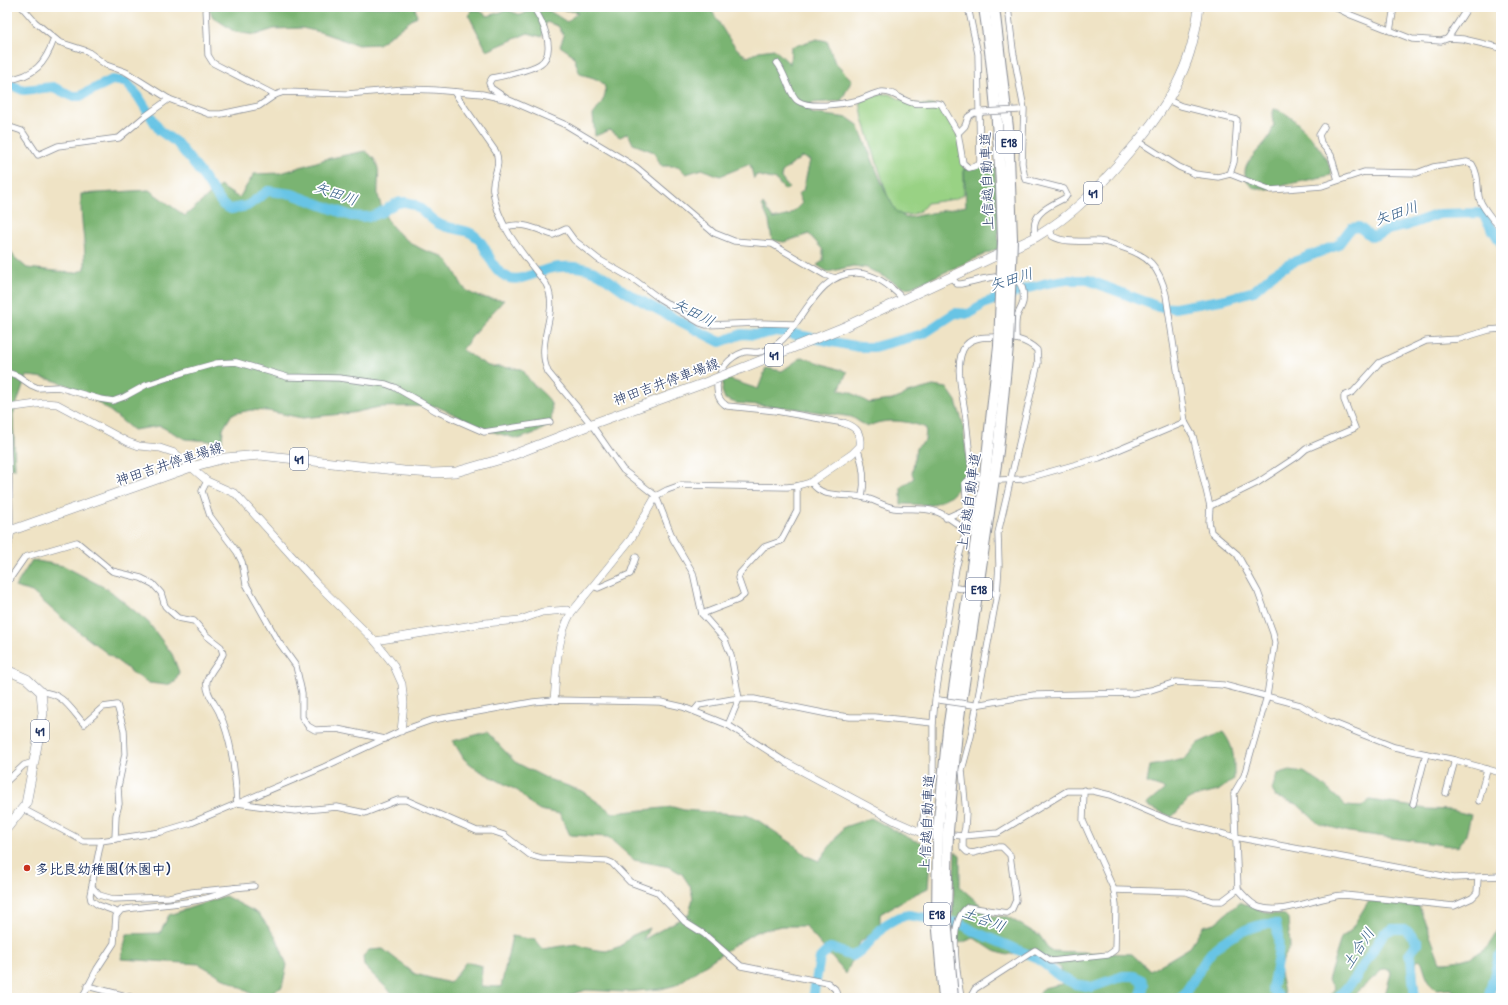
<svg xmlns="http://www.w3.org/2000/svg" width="1508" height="1005" font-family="'Patrick Hand','Klee One',sans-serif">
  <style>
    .green { fill: #99d284; stroke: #5a8071 }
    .forest { fill: #7ab472; stroke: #4a7268 }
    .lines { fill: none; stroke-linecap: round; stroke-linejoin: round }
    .river { stroke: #67c4e5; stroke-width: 10 }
    .minor-casing { stroke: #858992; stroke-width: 7 }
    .tertiary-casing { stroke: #858992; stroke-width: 8 }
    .primary-casing { stroke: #858992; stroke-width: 10 }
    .motorway-casing { stroke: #858992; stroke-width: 12 }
    .minor { stroke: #fff; stroke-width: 5.5 }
    .tertiary { stroke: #fff; stroke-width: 7 }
    .primary { stroke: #fff; stroke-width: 9 }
    .motorway { stroke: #fff; stroke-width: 10 }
    .minor-bridge-casing { stroke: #858992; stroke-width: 7; stroke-linecap: butt }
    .primary-bridge-casing { stroke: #858992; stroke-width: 10; stroke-linecap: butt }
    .motorway-bridge-casing { stroke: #858992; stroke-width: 12; stroke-linecap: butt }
    .minor-bridge { stroke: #fff; stroke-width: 5.5 }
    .primary-bridge { stroke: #fff; stroke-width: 9 }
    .motorway-bridge { stroke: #fff; stroke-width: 10 }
    .poi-dot { fill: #c8321e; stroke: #fff; stroke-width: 1.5 }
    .labels { text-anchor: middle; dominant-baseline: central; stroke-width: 3.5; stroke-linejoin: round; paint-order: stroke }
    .shield { fill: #fff; stroke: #5f6d8e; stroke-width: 1 }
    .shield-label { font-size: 13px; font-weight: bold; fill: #1b2f5e }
    .street-label { font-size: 14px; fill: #1b2f5e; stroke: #fff }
    .poi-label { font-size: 14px; font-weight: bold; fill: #1b2f5e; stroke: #fff; text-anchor: start }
    .water-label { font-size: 15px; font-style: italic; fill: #325c86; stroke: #fff }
  </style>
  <rect width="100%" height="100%" fill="#fff"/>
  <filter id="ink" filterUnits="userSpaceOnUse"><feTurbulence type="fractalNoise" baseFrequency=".025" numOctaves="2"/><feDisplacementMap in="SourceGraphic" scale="8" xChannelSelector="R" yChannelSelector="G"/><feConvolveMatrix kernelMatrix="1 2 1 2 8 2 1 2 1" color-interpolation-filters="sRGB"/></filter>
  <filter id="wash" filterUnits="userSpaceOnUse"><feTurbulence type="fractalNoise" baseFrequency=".012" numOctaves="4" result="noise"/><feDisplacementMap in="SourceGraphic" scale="16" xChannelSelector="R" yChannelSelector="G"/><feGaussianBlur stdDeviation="0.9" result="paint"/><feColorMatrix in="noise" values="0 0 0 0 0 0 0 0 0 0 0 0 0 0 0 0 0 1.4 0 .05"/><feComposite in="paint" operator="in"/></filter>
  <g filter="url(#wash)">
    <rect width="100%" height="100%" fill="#efe3c5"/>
    <path class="green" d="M882,94H890L907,103L940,106L957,133L964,167V194L955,199L927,203C920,214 908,218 896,213L890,204L863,119L860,101Z"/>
    <g class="forest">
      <polygon points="208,7 415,7 417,16 379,44 358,45 320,32 302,28 274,29 255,35 235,32 213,17"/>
      <path d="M537,7H543L567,22L578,12L557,9L555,7H709C721,23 730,48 748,57L759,51L774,49L790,64L791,47L817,39L827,41L835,63L852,80L841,101L811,103L810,113L848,118L858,125L885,191L896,211L906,218L966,206L964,169L995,165L999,248L912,287L905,288L867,268L853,266L828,272L817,265L823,261V250L809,234L784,242L772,240L769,221L762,205L763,204L773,219L790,215L802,203L798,194L803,191L810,160L802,157L782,172L781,178L789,188L785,190L776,180L756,175L754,179L750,164L720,176L702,169L686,174L678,166H661L654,152L633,144L628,133L620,137L610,130L595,136L593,115C600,106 614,88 598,80C593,77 586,76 580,74L573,55L560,46L564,36L558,26L546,22L542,37L528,33L487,51L469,16L471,10H478L488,16L507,10L521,15Z"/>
      <path d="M1274,109C1291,111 1316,142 1325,157C1329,162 1330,169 1331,175L1267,189H1255C1230,170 1258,154 1269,137C1271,134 1272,129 1274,126L1272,116Z"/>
      <path d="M365,151C384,163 377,177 378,195C379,201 383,210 385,215C393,232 410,244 426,251C431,253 439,254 443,257C452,264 457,276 462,285C470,298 491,299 504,300L480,326L462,350L488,366L522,369C526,374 529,381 534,385C550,400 554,399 551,423L538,432L518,439L490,431L436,406L379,407L352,413L302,418L268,411L251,410L232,414L223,429L222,442L185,439L160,426L133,430C100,402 70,378 26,376L13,415L15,469L7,468V244L14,257L27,268L75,273L85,269C86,244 80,219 81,194L149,190L185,216L220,186L239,198L254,174L281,173L326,159Z"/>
      <path d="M802,357L847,372L839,390L850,392L869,403L896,399L907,393L933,386L947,388L956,401L963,424L968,471L962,484L952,495L932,505L901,504V487L914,478L912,474L916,448L925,441L926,428C909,421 885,417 867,427L852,417L792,408L736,403L725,399L722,391L723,380L728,379L758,389L766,368L782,371Z"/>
      <polygon points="32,560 64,566 109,590 148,622 172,654 179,672 175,682 166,685 149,683 133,673 70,625 32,592 15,587"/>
      <polygon points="487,732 515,762 548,779 582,791 613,813 673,807 684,810 746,815 756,819 793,844 807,856 819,861 844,827 871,818 913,840 931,845 928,888 909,897 880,914 880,927 860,942 846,974 805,926 781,926 756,932 734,945 676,985 661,989 624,992 586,990 561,998 397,998 364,966 363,956 369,950 383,949 415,974 450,983 466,962 482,966 481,986 501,987 512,936 535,940 542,949 576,944 591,949 606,951 621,946 631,936 649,928 643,940 689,914 693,898 690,886 682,874 670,867 634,860 608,837 570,835 560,814 540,810 532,805 518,791 478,770 464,759 453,741"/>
      <path d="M1223,732C1235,748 1234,759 1234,779L1218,791L1190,798L1172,817L1146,805L1165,789L1147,783L1150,766L1185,759L1198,743Z"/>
      <polygon points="1290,770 1304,772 1322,784 1346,806 1361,807 1370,800 1427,809 1451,810 1471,815 1466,835 1458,847 1349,832 1319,824 1297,804 1276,797 1272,790 1277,774"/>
      <polygon points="955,852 960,855 960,887 993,916 1008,917 1040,936 1050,951 1132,954 1150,971 1189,948 1203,926 1215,923 1240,902 1268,913 1285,915 1288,918 1290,946 1279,968 1285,998 1108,998 1106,996 1054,995 1051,998 1036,998 1043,988 1062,984 1061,968 1030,949 1007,955 994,951 974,938 960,943 952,932"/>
      <polygon points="225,896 259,914 277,939 287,965 282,987 259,998 199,964 121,959 127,934 160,933 169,915"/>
      <path d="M1374,900L1419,906L1440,962C1455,962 1472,959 1485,949C1491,944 1495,933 1501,927C1501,948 1508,994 1480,998C1472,999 1463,998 1455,998L1452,988L1436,989L1428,981L1422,962L1419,959L1416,963L1419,998H1384L1391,973L1389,969H1383L1351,998H1328L1335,988L1328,980L1341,938L1350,931L1368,902Z"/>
    </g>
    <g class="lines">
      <g class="river">
        <path d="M7,75L11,85L23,90L53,87L72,96H80L112,80L126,82L138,96L160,131L177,143L200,172L223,205L231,209L247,206L268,191L292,194L351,216C357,216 365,218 372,216C384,214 392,201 405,202C421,204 426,217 439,224C450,230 465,228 474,235C488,245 489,267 505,276C517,284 537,272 548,269C560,266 576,266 587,269C604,274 614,285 629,294C659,311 689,326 720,342L742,334L758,335L777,331L859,347H874L923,334L955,313L969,314L985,303L1029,288L1047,283L1066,280H1088L1159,307L1175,308L1226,299L1254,291L1273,274L1291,263L1338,245L1351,228L1359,227L1372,237L1391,229L1405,226L1439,214L1482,213L1501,243"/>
        <path d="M813,998L820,958L830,948C839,949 844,955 853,956L863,949L885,925L897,918L908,915L962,924L973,931L1037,958L1059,976L1075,984L1092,987L1123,976H1134L1141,979L1144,985L1140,998"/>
        <path d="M1181,998C1192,985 1199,968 1210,954C1222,938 1257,922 1276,924C1282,946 1276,967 1272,989L1279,998"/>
        <polyline points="1337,998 1355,979 1383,934 1392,929 1405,929 1418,942 1409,954 1411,959 1415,998"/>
        <polyline points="1488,998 1499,957 1501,955"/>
      </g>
    </g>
  </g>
  <g filter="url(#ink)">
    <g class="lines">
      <defs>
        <g id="minor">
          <polyline points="22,7 35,22 59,42 87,51 106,65 126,72 169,99 209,114 221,114 259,106 275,95 284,92 347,94 405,89 435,90 482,94 509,100 566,125 636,167 714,233 734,241 772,244 825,275 835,278"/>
          <polyline points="206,7 208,55 213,63 275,95"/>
          <path d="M1008,7L1013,50L1024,109L1022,163L1025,179L1064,189L1067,195L1065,198C1049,206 1028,214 1036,237"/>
          <polyline points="1335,7 1351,15 1412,39 1441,41 1449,38 1463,39 1501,48"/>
          <polyline points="1390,31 1394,7"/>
          <polyline points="1448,38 1468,7"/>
          <path d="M777,63C785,72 790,96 798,101C810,109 842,104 855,101C864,99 873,93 882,92C894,91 902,101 913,103C923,105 932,101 941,104L958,133L963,163L969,168L979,165L980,161L978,54L968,7"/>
          <path d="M7,80C35,76 45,64 54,39"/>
          <path d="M454,92L496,152C502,168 491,176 493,191C498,228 525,256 546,284C561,312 534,341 548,372L591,424L623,470L656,496L673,539L693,573L702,614L725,640L731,655L739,699L728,725"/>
          <path d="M507,99L491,88L489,83L492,78C504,76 530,70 540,64C558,52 542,20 533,7"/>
          <polyline points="1168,100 1181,106 1237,120 1234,162 1230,174"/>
          <polyline points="7,126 22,131 38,155 58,146 119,138 144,117 169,99"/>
          <polyline points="1324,127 1319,135 1321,143 1331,155 1338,180"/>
          <polyline points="958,133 965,126 968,117 974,113 981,113"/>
          <path d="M1138,141L1179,167L1195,174L1218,177L1230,174L1271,190L1322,186L1364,172L1417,173L1433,167L1467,162L1472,164C1479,175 1477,185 1479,197C1480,204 1495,224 1501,227"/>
          <path d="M504,228C520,220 538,230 553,235L566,229L574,240L598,259L636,281L660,299L700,323L706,325L760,323L794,324"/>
          <path d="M1050,228L1052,236C1064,243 1080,241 1094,241C1104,241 1112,244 1121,247C1149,256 1159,266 1166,295L1185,422L1193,436L1210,506L1209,522L1211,532L1237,554L1258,592L1273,633L1275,643L1267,696L1244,776L1234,793L1238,889L1222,901H1213L1186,892L1114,890"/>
          <path d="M951,277L957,284H961C982,280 1028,262 1023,302C1022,307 1019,311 1017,316C1015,322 1016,331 1016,338"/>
          <polyline points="7,372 18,376 31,385 38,388 58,387 100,399 113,401 124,397 146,385 185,372 217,363 236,362 287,377 339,378 386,384 394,387 436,411 484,432 550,422"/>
          <path d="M844,423L776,411L727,406C719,401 717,395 717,386C718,370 729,357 744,352C749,351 754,353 759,352C768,351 777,345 783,339C806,316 820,272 857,273C876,274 892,287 904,300"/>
          <path d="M858,450C863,464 865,482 862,497"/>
          <polyline points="979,478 972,477 965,483 968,523 956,568 935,700 933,723 933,776 920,832 963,836 998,833 1067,791 1093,791 1110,795 1169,820 1235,837 1454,878 1501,876"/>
          <polyline points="1000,480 1024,479 1099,458 1185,422"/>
          <polyline points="207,481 202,491 210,516 237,552 242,562 246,584 278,641 296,666 302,693 302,717 308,726 315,730 337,729 385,739"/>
          <path d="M656,496L667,490L681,485L787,487L797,486L811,482C823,500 844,493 862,497C873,499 883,506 894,508C907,510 921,507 934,511C945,513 956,524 966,530"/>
          <polyline points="1210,506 1257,483 1298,456 1306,449 1355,428 1344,400 1344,396 1353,392 1379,363 1426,341 1459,339 1489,330 1501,329"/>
          <polyline points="946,518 966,509"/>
          <path d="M7,583L25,557L77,542L112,571L141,578L153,584L161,593L165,606L170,611L178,618L194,621L207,636L221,647L223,654C220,661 208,674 207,681C205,692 214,702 219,712C232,740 235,772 237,803"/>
          <polyline points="593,586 598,588 630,574 636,557"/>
          <polyline points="702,614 738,600 744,595 738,578 740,573 764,547 781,541 797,511 797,486"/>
          <path d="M41,692C63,693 70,708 84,724L103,707L117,705L124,730L125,754L118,787L119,804L116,815L115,839"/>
          <polyline points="975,705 1034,695 1134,693 1151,690 1176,682 1223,685 1300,705 1326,720 1394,747 1455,760 1501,773"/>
          <polyline points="694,711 699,705 733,699 754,699 833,715 850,717 875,717 933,723"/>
          <polyline points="7,781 24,765 34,762"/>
          <polyline points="1446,793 1455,760"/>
          <polyline points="1479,801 1487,769"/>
          <polyline points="237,803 295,811 337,807 365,813 398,800 406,800 477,831 492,831 504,835 530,855 541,858 607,861 612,863 630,882 657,892 685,922 704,934 741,966 828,983 835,989 838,998"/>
          <polyline points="1413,804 1426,754"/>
          <polyline points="23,809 83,841 101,841 161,832 191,823 324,767 401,731 432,720 533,702 554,700 661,702 683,707 728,725 787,763"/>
          <polyline points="101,841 90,895 91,900 98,905 117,912"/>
          <polyline points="92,887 99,895 113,899 169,897 192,892 254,886"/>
          <path d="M1238,889C1244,895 1250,904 1259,907C1284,916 1318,896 1344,895L1454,906L1472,898L1477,893L1478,878"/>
          <polyline points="87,986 134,998"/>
          <path d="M82,998L97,969L114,943L116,916L121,910C158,903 200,906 234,888"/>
          <path d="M961,998C958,976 946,921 968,907L1007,913L1012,909L1016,900L1010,855L1002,847H996L973,853L967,852L963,848V836L965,828L966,813L962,770L971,736L997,594L999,565L998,533L1038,363L1037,350C1024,338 1011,338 995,337C985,337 973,337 966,345C952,362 964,399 966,419C968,438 970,458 972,477"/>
          <polyline points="970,998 975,989 1035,950 1051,961 1108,955 1115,950 1116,905 1114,890 1083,821 1084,790"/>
        </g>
        <g id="tertiary">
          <polyline points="7,408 44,403 57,404 128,442 139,446 160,448 175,453 207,481 236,494 317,584 375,641 393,664 402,684 404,703 401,731"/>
          <polyline points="7,420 10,531"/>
          <path d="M811,482L852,454L860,446C861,432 856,427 844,423"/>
          <polyline points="375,641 485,623 520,620 542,612 567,610 571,613"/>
          <path d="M554,700C557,670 556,640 571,613L631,539L656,496"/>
          <polyline points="787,763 895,821 920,832"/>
        </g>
        <g id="primary">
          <path d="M842,328L1036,237C1076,213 1099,187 1128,153C1149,129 1168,104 1181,75C1191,54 1196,30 1199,7"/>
          <polyline points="7,532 191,467 225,458 260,455 404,471 432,473 456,472 505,458 595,423 705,383"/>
          <polyline points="7,546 10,531"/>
          <polyline points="7,670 27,679 41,692 43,713 26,804 7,828"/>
        </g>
        <g id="motorway">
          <path d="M984,7C996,85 1001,162 1003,241"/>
          <polyline points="994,7 1008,128 1012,239"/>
          <polyline points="938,830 948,730 984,485 999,346"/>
          <polyline points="948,831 957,731 998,451 1008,346"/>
        </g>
      </defs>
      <use href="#minor" class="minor-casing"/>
      <use href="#tertiary" class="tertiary-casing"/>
      <use href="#primary" class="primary-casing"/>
      <use href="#motorway" class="motorway-casing"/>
      <use href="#minor" class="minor"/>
      <use href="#tertiary" class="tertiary"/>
      <use href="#primary" class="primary"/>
      <use href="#motorway" class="motorway"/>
      <defs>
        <g id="minor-bridge">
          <polyline points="983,112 1019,110"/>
          <polyline points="957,588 993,593"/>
          <polyline points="939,700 974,705"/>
        </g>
        <polyline id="primary-bridge" points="705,383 842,328"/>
        <g id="motorway-bridge">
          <polyline points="999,346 1003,241"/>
          <polyline points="1008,346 1012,239"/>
          <polyline points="938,830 937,919 944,998"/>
          <polyline points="948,831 946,918 953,998"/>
        </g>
      </defs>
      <use href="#minor-bridge" class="minor-bridge-casing"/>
      <use href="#primary-bridge" class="primary-bridge-casing"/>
      <use href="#motorway-bridge" class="motorway-bridge-casing"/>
      <use href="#minor-bridge" class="minor-bridge"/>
      <use href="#primary-bridge" class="primary-bridge"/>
      <use href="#motorway-bridge" class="motorway-bridge"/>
    </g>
  </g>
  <circle class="poi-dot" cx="27" cy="868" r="4"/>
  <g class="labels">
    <g class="shield">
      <rect x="996" y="131" width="26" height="22" rx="3"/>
      <rect x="1084" y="182" width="18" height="22" rx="3"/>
      <rect x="765" y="344" width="18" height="22" rx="3"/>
      <rect x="290" y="448" width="18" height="22" rx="3"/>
      <rect x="966" y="578" width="26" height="22" rx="3"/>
      <rect x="31" y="720" width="18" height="22" rx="3"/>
      <rect x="924" y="903" width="26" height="22" rx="3"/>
    </g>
    <g class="shield-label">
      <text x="1009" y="142">E18</text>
      <text x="1093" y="193">41</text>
      <text x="774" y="355">41</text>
      <text x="299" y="459">41</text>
      <text x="979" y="589">E18</text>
      <text x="40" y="731">41</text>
      <text x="937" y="914">E18</text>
    </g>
    <g class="street-label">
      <text transform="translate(986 181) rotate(-92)">上信越自動車道</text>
      <text transform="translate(666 381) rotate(-20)">神田吉井停車場線</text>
      <text transform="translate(169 463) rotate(-18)">神田吉井停車場線</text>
      <text transform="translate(968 501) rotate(-82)">上信越自動車道</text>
      <text transform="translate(926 823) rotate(-87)">上信越自動車道</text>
    </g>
    <g class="poi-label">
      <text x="35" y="868">多比良幼稚園(休園中)</text>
    </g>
    <g class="water-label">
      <text transform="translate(336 193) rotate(19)">矢田川</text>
      <text transform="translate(1396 213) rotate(-19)">矢田川</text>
      <text transform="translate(1011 279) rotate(-17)">矢田川</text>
      <text transform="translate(694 312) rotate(27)">矢田川</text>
      <text transform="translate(984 919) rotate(21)">土合川</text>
      <text transform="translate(1358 948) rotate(-56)">土合川</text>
    </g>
  </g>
  <rect width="1508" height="1005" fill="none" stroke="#fff" stroke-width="24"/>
</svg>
